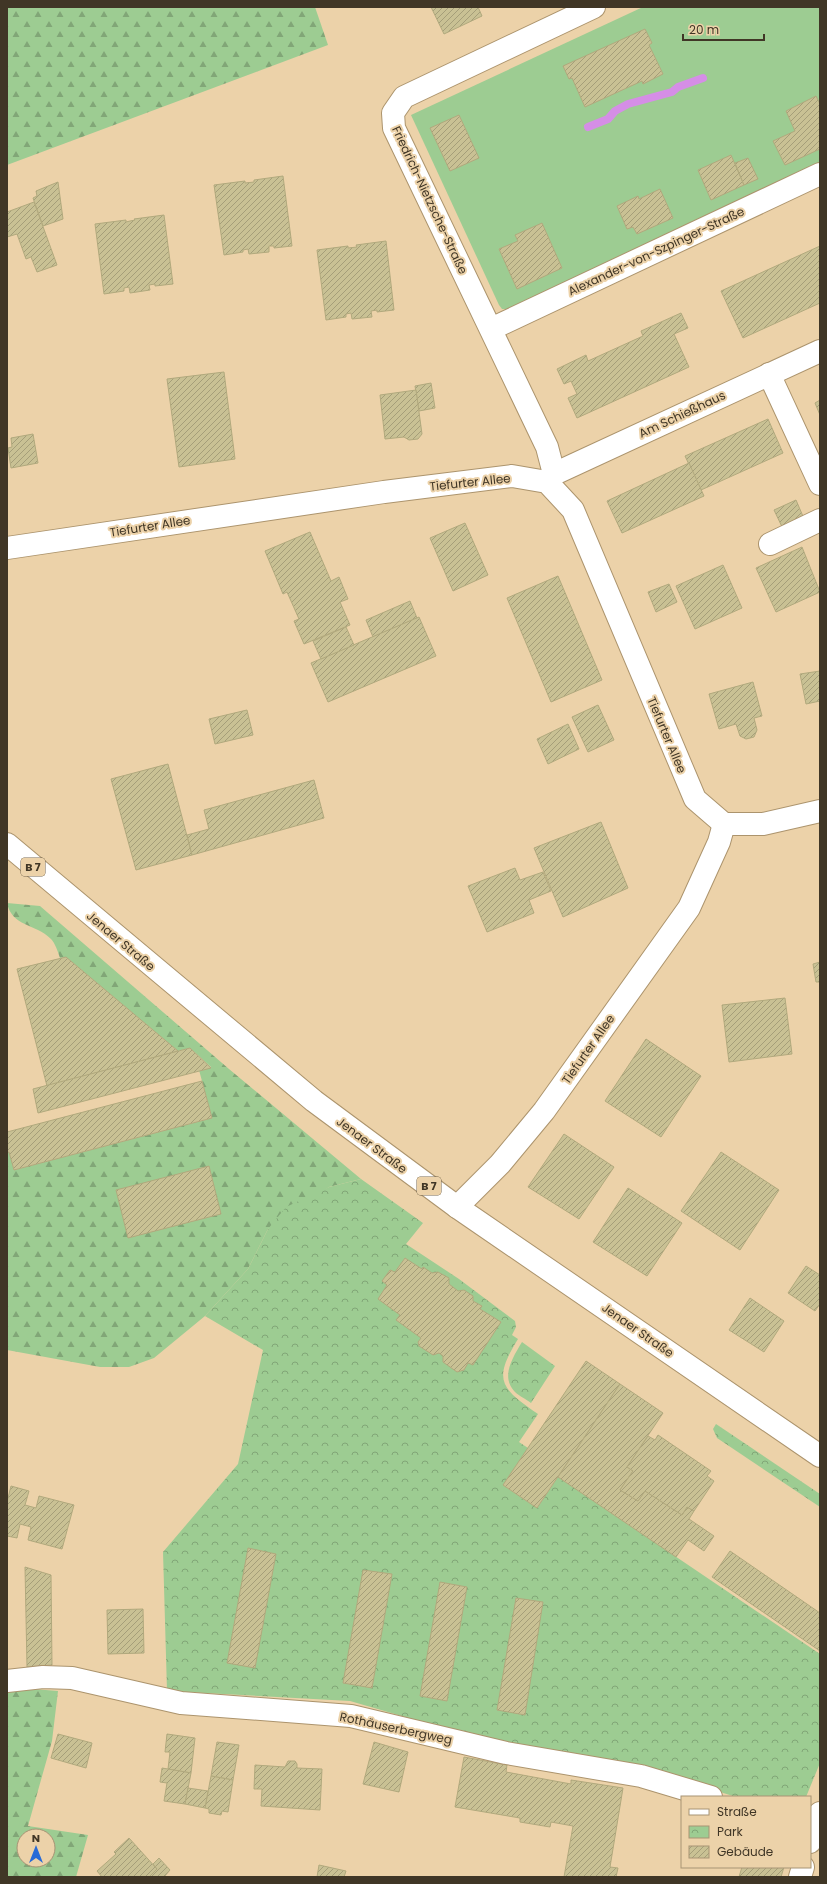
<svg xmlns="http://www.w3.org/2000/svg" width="827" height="1884" font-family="Poppins,sans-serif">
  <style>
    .forest { fill: url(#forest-firs); fill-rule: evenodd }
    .park { fill: url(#park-crowns) }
    .garden { fill: #9dcc92 }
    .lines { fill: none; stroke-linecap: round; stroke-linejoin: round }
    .stream { stroke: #d58ee6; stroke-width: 8 }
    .building { fill: url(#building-hatch); stroke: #b1a97d }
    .street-casing { stroke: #ac946d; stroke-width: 24 }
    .primary-casing { stroke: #ac946d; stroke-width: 24 }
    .street { stroke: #fff; stroke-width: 22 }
    .primary { stroke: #fff; stroke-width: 22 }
    .labels { text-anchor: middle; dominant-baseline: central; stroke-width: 4; stroke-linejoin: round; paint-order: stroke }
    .shield { fill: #ecd2a9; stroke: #74654d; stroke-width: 1 }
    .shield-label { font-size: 11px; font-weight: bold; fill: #403626 }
    .street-label { font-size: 12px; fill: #403626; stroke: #ecd2a9 }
  </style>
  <defs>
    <pattern id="forest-firs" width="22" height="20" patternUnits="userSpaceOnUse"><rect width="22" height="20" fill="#9dcc92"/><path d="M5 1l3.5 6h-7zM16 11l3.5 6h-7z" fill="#81a677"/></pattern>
    <pattern id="park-crowns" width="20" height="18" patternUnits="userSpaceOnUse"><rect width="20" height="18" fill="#9dcc92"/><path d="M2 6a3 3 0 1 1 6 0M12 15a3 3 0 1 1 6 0" fill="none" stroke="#81a677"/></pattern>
    <pattern id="building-hatch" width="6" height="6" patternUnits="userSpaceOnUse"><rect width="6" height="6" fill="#c9c194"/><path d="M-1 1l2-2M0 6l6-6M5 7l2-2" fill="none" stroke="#a59e79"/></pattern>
  </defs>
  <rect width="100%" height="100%" fill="#ecd2a9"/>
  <g class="forest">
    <polygon points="7,7 315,7 328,45 7,165"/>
    <path d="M7,903L40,906L229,1069L361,1179L329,1187L268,1229L248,1269L205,1316L154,1358L129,1367H100L7,1350V1153L9,1152L14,1170L212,1118L199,1070L211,1067L190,1048L178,1051L66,957L60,958C58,952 55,943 51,939C35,923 12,927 7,903Z"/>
    <path d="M33,1689L58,1691L52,1741L28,1826L88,1835L76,1877H7V1691ZM24,1836H48V1860H24Z"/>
  </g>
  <g class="park">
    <path d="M361,1179L423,1223L406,1244L459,1279L515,1321L516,1327L512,1335L518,1339C492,1381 501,1388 538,1414L519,1442L528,1448L503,1485L537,1508L558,1477L820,1654V1763L806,1797H736L638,1766L488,1741L350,1701L167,1691L163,1552L238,1464L263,1350L205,1316L248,1269L268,1229L286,1207L329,1187Z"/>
    <path d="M522,1342L555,1366L531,1403C526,1399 519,1396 515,1392C500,1377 513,1357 522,1342Z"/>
    <polygon points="716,1424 820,1494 820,1507 717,1438 713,1429"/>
  </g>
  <polygon class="garden" points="643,7 820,7 820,163 508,309 502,309 499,305 411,115"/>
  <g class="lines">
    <polyline class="stream" points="588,127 608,119 615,111 628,104 672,92 678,87 703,78"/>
  </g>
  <g class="building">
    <polygon points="431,7 478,7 482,16 444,34"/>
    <polygon points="645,29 652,43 649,45 663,74 643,84 642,81 585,107 572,78 569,79 563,66"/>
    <polygon points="816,96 820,104 820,149 785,165 773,141 795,131 786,111"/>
    <polygon points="459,115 479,158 450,171 430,128"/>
    <polygon points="731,155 744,185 711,200 698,170"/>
    <polygon points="748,158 758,179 744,185 735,163"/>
    <polygon points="283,176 292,246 274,248 274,246 269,246 269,252 249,254 248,249 243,250 243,252 224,255 214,185 245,181 245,183 254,182 254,180"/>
    <polygon points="58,182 63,219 43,226 33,198 37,196 36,191"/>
    <polygon points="660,189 673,218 637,234 633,227 627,229 617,206 638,196 639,199"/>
    <polygon points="34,202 57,265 37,272 31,257 26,259 17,234 7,237 7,212"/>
    <polygon points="164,215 173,284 155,286 155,284 149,285 150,290 130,293 129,287 124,288 124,291 104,294 95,224 126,220 126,222 130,221 135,220 134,219"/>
    <polygon points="542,223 562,268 517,289 499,249 518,241 515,235"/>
    <polygon points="386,241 394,310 377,312 377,310 371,311 372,317 352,319 351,313 346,314 346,317 326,320 317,250 348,246 348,248 357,247 356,245"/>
    <polygon points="820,246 820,303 743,338 721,291"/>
    <polygon points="681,313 688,328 674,334 689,367 577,418 568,398 577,394 571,381 564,384 557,369 586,355 588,361 643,336 641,331"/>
    <polygon points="224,372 235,459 179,467 167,379"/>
    <polygon points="431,383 435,408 419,411 415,386"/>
    <polygon points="416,390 422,434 418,439 409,440 404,437 385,439 380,395"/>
    <polygon points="820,400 820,415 815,403"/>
    <polygon points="768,419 783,453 701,490 685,456"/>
    <polygon points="33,434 38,463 11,468 8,448 12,447 11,438"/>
    <polygon points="689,463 704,496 622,533 607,501"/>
    <polygon points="796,500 805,521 784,531 774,510"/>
    <polygon points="465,523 488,575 453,591 430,538"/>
    <polygon points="310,532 331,581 339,577 348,599 340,602 350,625 304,644 294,621 299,619 287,592 283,594 265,551"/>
    <polygon points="802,547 820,592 776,612 756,568"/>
    <polygon points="723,565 742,608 695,629 676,586"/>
    <polygon points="558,576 602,680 551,702 507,598"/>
    <polygon points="669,584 677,602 656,612 648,592"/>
    <polygon points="410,601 417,618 373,637 366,620"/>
    <polygon points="419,617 436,656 328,702 311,663"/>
    <polygon points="346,627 354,645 321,659 313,641"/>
    <polygon points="820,671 820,701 806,704 800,674"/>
    <polygon points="753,682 762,716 754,718 757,730 754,737 746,739 740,736 736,724 719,729 709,694"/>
    <polygon points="598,705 614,740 588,752 572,717"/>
    <polygon points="247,710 253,735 215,744 209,719"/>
    <polygon points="568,724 579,749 548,764 537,739"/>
    <polygon points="168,764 192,855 136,870 111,779"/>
    <polygon points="314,780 324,818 192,855 187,835 209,829 204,810"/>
    <polygon points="601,822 628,888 563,917 534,848"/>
    <polygon points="515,868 520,880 543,872 551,891 529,900 534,913 487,932 468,886"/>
    <polygon points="66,957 178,1051 47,1086 17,969"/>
    <polygon points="820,962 820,982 816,982 813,964"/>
    <polygon points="785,998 792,1054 729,1062 722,1005"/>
    <polygon points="646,1039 701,1076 661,1137 605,1101"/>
    <polygon points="190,1048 211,1068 38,1113 33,1089"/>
    <polygon points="202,1081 212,1118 14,1170 9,1152 7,1153 7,1132"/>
    <polygon points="564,1134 614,1167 579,1219 528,1187"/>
    <polygon points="721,1152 779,1190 740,1250 681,1211"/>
    <polygon points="209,1166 221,1214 128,1238 116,1190"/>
    <polygon points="628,1188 682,1223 647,1276 593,1242"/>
    <polygon points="405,1258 422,1269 423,1267 432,1273 438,1272 449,1278 449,1284 458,1291 464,1290 473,1296 473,1301 482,1306 480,1309 501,1322 473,1365 468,1363 464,1370 457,1372 443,1362 443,1356 439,1353 433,1355 419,1346 418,1342 421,1338 396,1320 400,1315 378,1299 387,1285 382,1281 390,1270 395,1272"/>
    <polygon points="806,1266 820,1275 820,1304 815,1311 788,1293"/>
    <polygon points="750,1298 784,1321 764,1352 729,1330"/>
    <polygon points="586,1361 620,1384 537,1508 503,1485"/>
    <polygon points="620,1384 663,1413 627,1467 633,1471 620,1490 638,1501 645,1491 682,1515 687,1507 694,1511 689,1519 714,1536 704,1551 688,1540 676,1557 558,1477"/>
    <polygon points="658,1435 711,1471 707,1476 714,1481 694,1511 687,1507 682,1515 645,1491 638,1501 620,1490 633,1471 627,1467 648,1436 655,1440"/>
    <polygon points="11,1486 29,1491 25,1505 36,1508 39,1496 74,1505 62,1549 28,1540 31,1527 20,1524 17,1538 7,1536 7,1502"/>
    <polygon points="248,1548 276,1554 255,1668 227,1663"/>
    <polygon points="730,1551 820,1613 820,1651 712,1577"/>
    <polygon points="25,1567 51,1575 52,1665 27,1667"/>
    <polygon points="363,1570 392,1574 372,1688 343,1683"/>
    <polygon points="440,1582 467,1587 447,1701 420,1696"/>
    <polygon points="516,1598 543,1602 525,1715 497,1710"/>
    <polygon points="143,1609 144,1653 108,1654 107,1610"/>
    <polygon points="58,1734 92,1743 86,1768 51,1758"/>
    <polygon points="167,1734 195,1738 191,1773 168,1769 170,1752 165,1752"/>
    <polygon points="217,1742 239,1745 233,1780 211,1776"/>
    <polygon points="374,1742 408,1752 399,1792 363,1784"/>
    <polygon points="464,1757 507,1765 506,1772 571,1784 571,1780 623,1788 610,1867 618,1868 616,1877 564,1877 573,1826 551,1822 550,1827 520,1822 520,1818 455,1807"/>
    <polygon points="288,1761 295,1761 297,1764 297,1768 322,1769 320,1810 261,1806 262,1789 254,1789 255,1765 285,1767"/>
    <polygon points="162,1768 191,1773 185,1804 164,1801 167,1783 160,1782"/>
    <polygon points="211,1776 233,1780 228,1812 222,1811 221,1815 209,1813 209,1809 205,1808"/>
    <polygon points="188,1788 208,1791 205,1808 185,1804"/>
    <polygon points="129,1838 157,1869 149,1877 102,1877 97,1871 116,1854 114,1852"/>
    <polygon points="159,1858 170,1870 164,1877 149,1877 157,1869 153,1864"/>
    <polygon points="319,1865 346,1871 344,1877 317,1877"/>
    <polygon points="742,1867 784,1867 781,1877 739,1877"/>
  </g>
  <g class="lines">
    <defs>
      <g id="street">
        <polyline points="491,329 820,174"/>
        <polyline points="769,374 820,484"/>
        <polyline points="554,474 547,447 394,128 393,113 404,97 594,7"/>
        <polyline points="547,482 554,474 820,351"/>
        <polyline points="770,544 820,520"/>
        <polyline points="7,548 384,492 512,476 547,482 573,510 695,799 724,824 763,824 820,811"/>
        <polyline points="457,1207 500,1164 544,1111 689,908 719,842 724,824"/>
        <polyline points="7,1681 43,1677 72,1678 181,1703 351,1716 506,1753 641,1776 711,1797"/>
        <polyline points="810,1842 820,1813"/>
        <polyline points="800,1877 803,1867"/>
      </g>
      <polyline id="primary" points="7,844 314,1101 457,1207 820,1456"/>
    </defs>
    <use href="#street" class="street-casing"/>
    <use href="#primary" class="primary-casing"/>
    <use href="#street" class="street"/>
    <use href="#primary" class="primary"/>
  </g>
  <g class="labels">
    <g class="shield">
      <rect x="21" y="858" width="24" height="18" rx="3"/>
      <rect x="417" y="1177" width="24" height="18" rx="3"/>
    </g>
    <g class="shield-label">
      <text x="33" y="867">B 7</text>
      <text x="429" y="1186">B 7</text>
    </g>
    <g class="street-label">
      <text transform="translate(430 200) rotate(65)">Friedrich-Nietzsche-Straße</text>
      <text transform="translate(656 251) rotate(-25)">Alexander-von-Szpinger-Straße</text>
      <text transform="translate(682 414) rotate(-25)">Am Schießhaus</text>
      <text transform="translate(470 482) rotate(-6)">Tiefurter Allee</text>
      <text transform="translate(150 526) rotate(-9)">Tiefurter Allee</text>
      <text transform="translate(667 735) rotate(67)">Tiefurter Allee</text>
      <text transform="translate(121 941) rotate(40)">Jenaer Straße</text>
      <text transform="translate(588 1049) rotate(-55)">Tiefurter Allee</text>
      <text transform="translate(372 1145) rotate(37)">Jenaer Straße</text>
      <text transform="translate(638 1330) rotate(35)">Jenaer Straße</text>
      <text transform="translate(396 1728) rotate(12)">Rothäuserbergweg</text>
    </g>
  </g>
  <rect width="827" height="1884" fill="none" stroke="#403626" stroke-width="16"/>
  <rect x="681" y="1796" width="130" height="72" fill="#ecd2a9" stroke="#a79475"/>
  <rect x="689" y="1809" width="20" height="6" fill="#ffffff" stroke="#a79475"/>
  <text x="717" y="1816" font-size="12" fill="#403626">Straße</text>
  <rect x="689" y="1826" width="20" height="12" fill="url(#park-crowns)" stroke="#a79475"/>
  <text x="717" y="1836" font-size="12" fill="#403626">Park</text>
  <rect x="689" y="1846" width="20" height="12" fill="url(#building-hatch)" stroke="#a79475"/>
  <text x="717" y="1856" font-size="12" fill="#403626">Gebäude</text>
  <g transform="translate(36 1848)"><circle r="19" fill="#ecd2a9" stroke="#a79475"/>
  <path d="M0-3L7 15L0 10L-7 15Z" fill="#286bd7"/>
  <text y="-6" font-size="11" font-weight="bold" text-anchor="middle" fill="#403626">N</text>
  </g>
  <path d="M683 34v6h81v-6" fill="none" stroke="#403626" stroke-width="2"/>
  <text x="689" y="34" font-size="12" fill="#403626" stroke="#ecd2a9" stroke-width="3" paint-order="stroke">20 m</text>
</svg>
